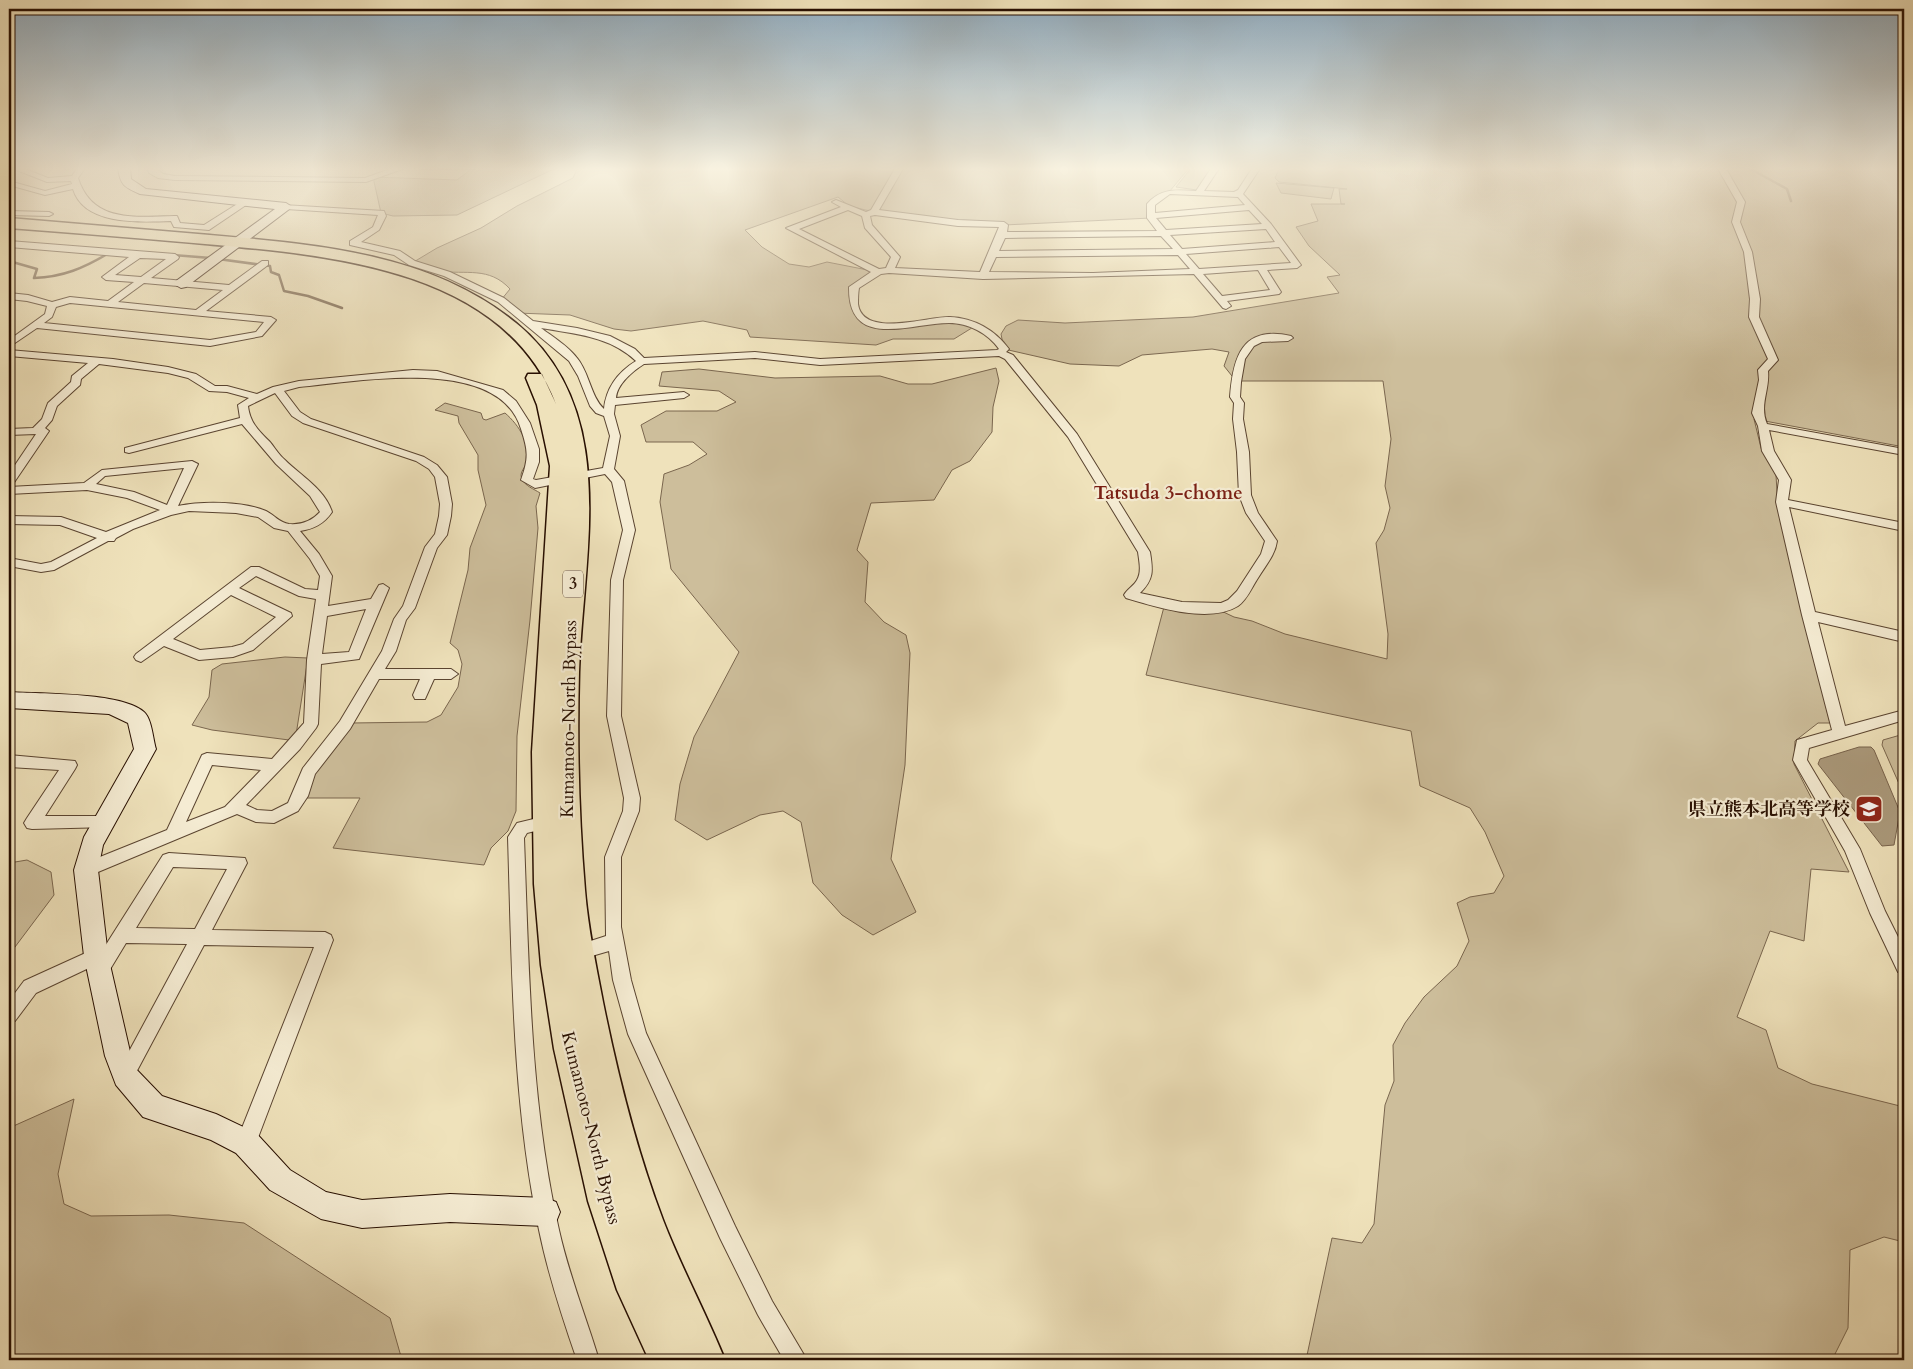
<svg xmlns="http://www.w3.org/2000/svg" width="1913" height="1369" font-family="Cardo,'Noto Serif JP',serif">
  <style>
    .green { fill: #cdbe9b; stroke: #7a664e }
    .water { fill: #ab9a7c; stroke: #77624b }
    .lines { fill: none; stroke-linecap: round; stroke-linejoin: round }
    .stream { stroke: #77624b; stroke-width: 2.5 }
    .street-casing { stroke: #5a4430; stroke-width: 2 }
    .secondary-casing { stroke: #280f01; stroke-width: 2 }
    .highway-casing { stroke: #280f01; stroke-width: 3 }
    .street { fill: #f5ecd3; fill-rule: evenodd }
    .secondary { fill: #f5ecd3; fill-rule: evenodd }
    .highway { fill: #efe2bb; fill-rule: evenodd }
    .labels { text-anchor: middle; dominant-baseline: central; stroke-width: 4.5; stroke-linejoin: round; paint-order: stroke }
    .shield { fill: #f5ecd3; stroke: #665140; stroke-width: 1 }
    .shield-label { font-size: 16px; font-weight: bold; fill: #280f01 }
    .street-label { font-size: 18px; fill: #280f01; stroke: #f5ecd3 }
    .poi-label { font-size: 18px; font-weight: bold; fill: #280f01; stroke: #f5ecd3; text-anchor: end }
    .neighbourhood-label { font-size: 19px; font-weight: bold; fill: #7a1f14; stroke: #f5ecd3 }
  </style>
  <rect width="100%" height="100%" fill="#efe2bb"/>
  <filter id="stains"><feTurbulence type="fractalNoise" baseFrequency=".004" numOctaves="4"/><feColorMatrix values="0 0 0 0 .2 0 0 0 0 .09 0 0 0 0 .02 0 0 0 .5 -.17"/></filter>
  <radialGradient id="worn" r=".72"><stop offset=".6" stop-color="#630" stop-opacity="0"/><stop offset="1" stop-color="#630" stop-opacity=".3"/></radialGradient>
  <g class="green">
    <polygon points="474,167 558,167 457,215 393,216 381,213 373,177 457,180"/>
    <path d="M578,167H1190L1169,192L1157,198L1151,218L1004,225L874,212L849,206L838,197L745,230L762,247L789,264L809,267L827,262L878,272L854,287L856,312L879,327L959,322L975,326L954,339H893L876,345L750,337L747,330L703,321L631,331L614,329L570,315L516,313L501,300L510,289C489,266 466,275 439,271C430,270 421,266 412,263L437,248L481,228L517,206L573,178Z"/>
    <polygon points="1192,167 1212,167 1197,190 1176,187"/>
    <polygon points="1280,167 1904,167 1904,447 1754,419 1761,448 1776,475 1778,509 1830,723 1818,723 1795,741 1794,764 1849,872 1811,869 1804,941 1770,931 1737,1017 1766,1030 1778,1068 1812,1084 1904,1107 1904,1242 1884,1237 1850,1250 1848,1328 1832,1360 1306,1360 1332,1238 1362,1243 1374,1224 1385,1105 1394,1081 1393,1045 1405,1023 1424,997 1457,966 1469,941 1457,903 1470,897 1494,893 1504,876 1485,832 1470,808 1420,786 1411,731 1146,675 1165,603 1215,608 1234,617 1252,621 1285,634 1387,659 1388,634 1376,543 1384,530 1390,508 1385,486 1391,439 1383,381 1236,381 1224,366 1229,352 1212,349 1142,355 1119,366 1070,364 1004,349 1001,334 1006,326 1018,320 1065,323 1193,317 1339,293 1327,277 1340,275 1309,246 1296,227 1318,221 1311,204 1345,204 1341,204 1339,189 1347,189 1279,182 1275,178"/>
    <polygon points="1276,183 1334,188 1331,199 1281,193"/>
    <polygon points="996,368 999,381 993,407 992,432 970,461 952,470 934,500 871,503 857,550 868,562 865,602 884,622 906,635 910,653 905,765 891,859 916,912 873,935 842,915 813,883 801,822 783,811 760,815 707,840 675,820 680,784 694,737 739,652 671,569 660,502 664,474 689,465 707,454 693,442 646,442 641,425 666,411 717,411 736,402 719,391 659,386 662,372 699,369 775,378 880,376 908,384 932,384"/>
    <path d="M445,403L481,413L483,419L486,420L505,413C519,425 532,445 526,464C524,469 519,473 522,479C525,486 534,489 540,493L536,506L538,528L530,620L517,736L516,811L508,831L491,848L484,865L333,848L360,798H306L318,762L351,723L427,722L441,715L458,687L462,664L458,650L450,643L468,570L470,548L486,505L478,470V455L459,423L458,416L435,410Z"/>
    <polygon points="285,657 308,658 296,735 289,740 212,730 192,725 209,697 212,670 222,664"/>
    <polygon points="1904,734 1904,795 1882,745 1883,740"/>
    <polygon points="27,860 51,872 54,895 9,955 9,863"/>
    <polygon points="74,1099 58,1174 64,1204 91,1216 169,1215 244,1223 390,1318 402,1360 9,1360 9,1128"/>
  </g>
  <polygon class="water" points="1859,747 1871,747 1874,750 1900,812 1894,845 1882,846 1818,764 1820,759"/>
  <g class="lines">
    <g class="stream">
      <polyline points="1747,167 1787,189 1791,201"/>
      <polyline points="173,255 211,258"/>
      <polyline points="218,259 270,266 271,272 279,275 284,291 308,296 342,308"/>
      <path d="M9,261L37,269L34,278C63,277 84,268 109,253"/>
    </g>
    <defs>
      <g id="street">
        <path d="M9,167H20L48,178L72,176L78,167H86L78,178C92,223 135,217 174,216H177L180,223L204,225L242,201L249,203L209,230L174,227L171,221C141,222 84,226 73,189L45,195L9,185V181L45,191L72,184L71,181L47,182Z"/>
        <polygon points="54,167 73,167 69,169"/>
        <polygon points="147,167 155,167 163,174 175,176 365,178 396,167 408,167 366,182 175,180 158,178 149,173"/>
        <polygon points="417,167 478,167 474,169 421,169"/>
        <path d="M896,167H904L879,210L958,220L1004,222L1008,225L1007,232L1157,231L1147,218V204C1161,188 1176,190 1196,191L1212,167H1220L1204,191L1234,192L1238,190L1253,167H1261L1243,194L1271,224L1301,265L1297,268L1267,270L1281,292L1279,294L1227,301L1231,306L1226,309L1223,308L1194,274L983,279L889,273L881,274L859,288C858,293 858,299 858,304C863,339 928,316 950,317C974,318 995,330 1009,349L1006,352L1013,355L1077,434L1150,552C1153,571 1154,579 1140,593L1182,602L1221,603L1228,600L1237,591L1261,554L1265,541L1246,513L1239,495L1237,452L1233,419L1234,403L1230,397C1233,357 1242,325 1291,336L1293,338L1288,341L1262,342L1254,346L1245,359L1241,382L1240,397L1244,403L1243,419L1249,452L1251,495L1258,513L1277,541C1275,556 1265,566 1258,578C1252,587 1247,600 1238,606C1209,624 1156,607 1126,598L1124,595C1127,589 1134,586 1137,580C1142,572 1139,560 1138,552L1068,437L1005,359L999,356L820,365L755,358L644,364C633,371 617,384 616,398L684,392L689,395L684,398L615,405L614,414L620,436L614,469L624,481L635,530L623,580L621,716L640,798L639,811L621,857V927L631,980L646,1033L735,1226L772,1301L807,1360H784L758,1315L720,1238L628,1034L613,980L609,951L578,960L572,957L570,952L572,947L606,936L605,857L623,811L624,798L607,716L611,580L623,530L612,482L605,474L535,488L521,480C529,458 528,450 521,429C499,354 356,382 299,387L284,391L300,412L311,419L424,457L437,465L447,477L452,504L451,516L447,535L437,548L415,608L406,620L396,651L385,669H451L458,674L451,679H434L425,699H415L413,695L420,679H379L350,729L315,774L308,796L298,811L274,823L256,822L237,814L86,877L80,875L78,870L80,865L167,830L202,755L207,753L272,759L304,723L307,660L316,599L299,596L256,576L239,588L291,613L292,616L253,650L233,657L199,660L164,646L141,662L136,660L134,657L136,654L251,567H259L305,589L318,590L320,576L310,559L288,531L274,528L258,517L236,513L189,511L171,515L133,529L116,538L114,541H108L54,570L41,572L9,566V558L41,564L51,562L97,538L60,525L9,524V516L61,517L106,532L160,510L127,498L87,490L9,494V487L84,483L102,470L192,461L198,464L178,506C202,501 243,501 266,511C274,515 280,523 289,524C301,525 312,521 320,512L310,496L276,464L242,424L129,453L125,452V448L240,418L238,405L249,398L227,392L209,391L188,378L168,373L99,364L81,379L80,385L57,406L52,420L45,428L49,431L13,484L9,485V474L36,434L9,435V429L33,428L42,419L48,403L71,382L72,376L88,363L9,356V350L113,359L168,367L196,374L215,386H227L257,394L273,387L299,381L413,370L437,371L503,390L516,401L530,423L539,449V462L533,479L536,480L603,468L610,436L604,416L596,413L590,406L578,376L569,361L498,302L444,276L409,265L394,255L350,245V241L373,227L378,215L286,209L282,207L283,205L384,211L386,216L379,230L361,242L400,251L415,261L450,272L504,298L533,321L577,328L610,336L635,349L644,358L755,352L820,359L997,350L999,349C988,333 968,323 949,323C910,323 848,351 849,287L871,272L786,228L841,207L832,202L836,200L866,212L871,210ZM1170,194L1238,197L1245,205L1155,213V205ZM848,210L862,216L865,228L891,257L886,268L879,269L799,229ZM1249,210L1262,224L1166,230L1156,218ZM875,215L958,226L999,227L980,272L895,268L900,257L872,225L870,216ZM1266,229L1275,242L1182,249L1170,235ZM1161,236L1173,249L999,251L1005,238ZM1279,247L1291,263L1199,269L1186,254ZM1178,255L1190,269L1093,273L989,272L996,257ZM1258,270L1270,290L1222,296L1203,274ZM541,328C575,334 610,336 636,361C618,372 606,388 604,409C591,397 589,372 577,358C568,346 553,337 541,328ZM275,393L292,416L303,423L416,461L429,469L435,477L440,504L439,516L435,534L425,547L403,606L394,619L382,651L340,721L303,768L288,803L272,811L257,810L246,805L300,749L316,728L318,724L321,664L359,659L389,588L383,584L379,585L371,599L328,606L332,576L319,554L300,531C314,529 324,524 332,512C325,489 301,476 285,460C279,455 275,448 270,442C259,431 250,423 248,406ZM184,468L167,505L134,492L96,484L105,476ZM231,595L276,617L243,644L232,647L200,650L173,639ZM366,609L349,652L322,654L327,616ZM212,765L261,770L225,807L186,822Z"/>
        <path d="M1717,167H1725L1745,202L1740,222L1752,252L1760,299L1759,317L1778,360L1768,371C1770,390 1759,405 1767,424L1904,449V455L1769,430L1774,451L1791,480L1788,500L1904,523V531L1789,507L1815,612L1904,632V642L1818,622L1845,726L1904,710V720L1809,748L1807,760L1860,849L1885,911L1904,949V974L1898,972L1870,913L1845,851L1793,760L1797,740L1832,730L1802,615L1776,502L1779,480L1762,451L1758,426L1752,413L1759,380L1758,370L1768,359L1749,317L1750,299L1744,252L1732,222L1737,202Z"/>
        <polygon points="9,211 49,212 53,214 49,216 9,215"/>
        <path d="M9,241L175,254L179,257L178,259L151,278L229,285L262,261H268V265L206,311L271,317L276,320L262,336L210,346L37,328L9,347V340L45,314L47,306L27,301L9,299V293L28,295L52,302L70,297L108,301L134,282L106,280L102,277L129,257L9,247ZM140,258L166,259L141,277L115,275ZM144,283L223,290L196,310L118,302ZM70,303L264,322L256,332L210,340L44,323L52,317L56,307Z"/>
        <polygon points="9,755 75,761 77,765 75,769 45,816 104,816 109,817 112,822 109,827 32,829 27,828 24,823 27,818 59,770 9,767"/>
        <path d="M546,816L551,817L554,822L551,827L527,833L524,838C529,968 530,1102 559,1230C569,1275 586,1317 599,1360H577C562,1317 548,1274 539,1230C512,1101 512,967 508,837L517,823Z"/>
        <path d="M169,853L245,858L247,863L212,930L325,932L331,935L333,940L256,1143L253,1150L246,1153L239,1150L236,1143L314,947L204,945L131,1082L125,1085L119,1082L116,1076L119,1070L187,944L126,943L106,976L100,978L94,976L91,970L93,966L36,993L15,1021L9,1023V1001L24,981L90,951L96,948L102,951L163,855ZM173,867L227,869L195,929L136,928Z"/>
      </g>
      <g id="secondary">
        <path d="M118,167H130L131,179L146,189L286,203L292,207L186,287L181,288L174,284L176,281L275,209L140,194C124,187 120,185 118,167Z"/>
        <path d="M9,692C40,694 122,692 144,712C152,719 153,740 156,749L103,845L98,870L108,956L131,1056L135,1068L162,1096L216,1114L256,1133L290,1170L326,1192L362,1200L450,1194L546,1198L556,1202L560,1212L556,1222L546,1226L450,1222L362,1228L321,1219L270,1190L236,1153L211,1140L143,1117L116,1085L105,1056L84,956L74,870L84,837L134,749L128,723L109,714L9,708Z"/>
      </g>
      <path id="highway" d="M9,218C76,224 143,229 210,235C315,244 431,253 516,323C622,410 583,553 579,672C577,745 579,818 585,890C588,928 596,965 603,1002C618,1076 636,1149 663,1220C681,1267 706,1313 725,1360H649L617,1290L588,1201L554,1049L541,965L534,884L532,752L550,466L537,405L526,378L528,374H542L556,404C504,268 328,255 205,244C140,238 74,233 9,228Z"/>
    </defs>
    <use href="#street" class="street-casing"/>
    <use href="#secondary" class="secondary-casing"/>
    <use href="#highway" class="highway-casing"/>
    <use href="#street" class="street"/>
    <use href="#secondary" class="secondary"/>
    <use href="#highway" class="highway"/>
  </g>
  <linearGradient id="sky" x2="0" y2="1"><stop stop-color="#8faabd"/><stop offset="0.47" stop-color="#f8f2e0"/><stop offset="1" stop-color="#f8f2e0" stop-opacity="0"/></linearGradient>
  <rect width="1913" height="359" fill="url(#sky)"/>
  <defs>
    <symbol id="school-square" viewBox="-11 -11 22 22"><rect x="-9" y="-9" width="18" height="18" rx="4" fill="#8f2418" stroke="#f5ecd3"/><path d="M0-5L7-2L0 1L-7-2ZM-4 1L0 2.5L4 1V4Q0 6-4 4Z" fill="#fff"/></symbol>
  </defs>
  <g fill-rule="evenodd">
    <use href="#school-square" x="1853" y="793" width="32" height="32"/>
  </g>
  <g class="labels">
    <rect class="shield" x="563" y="570.5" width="20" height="27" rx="4"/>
    <g class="shield-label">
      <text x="573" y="584">3</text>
    </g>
    <g class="street-label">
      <text transform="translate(569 719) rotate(-89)">Kumamoto-North Bypass</text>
      <text transform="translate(591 1128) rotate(76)">Kumamoto-North Bypass</text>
    </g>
    <g class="poi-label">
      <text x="1850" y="809">県立熊本北高等学校</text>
    </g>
    <g class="neighbourhood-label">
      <text x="1168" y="493">Tatsuda 3-chome</text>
    </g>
  </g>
  <rect width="1913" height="1369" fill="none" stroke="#efe2bb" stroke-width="30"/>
  <rect x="10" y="10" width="1893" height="1349" fill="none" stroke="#280f01" stroke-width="2.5"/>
  <rect x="15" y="15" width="1883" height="1339" fill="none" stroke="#280f01"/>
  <rect width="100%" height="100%" filter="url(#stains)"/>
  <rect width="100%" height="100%" fill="url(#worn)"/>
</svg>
